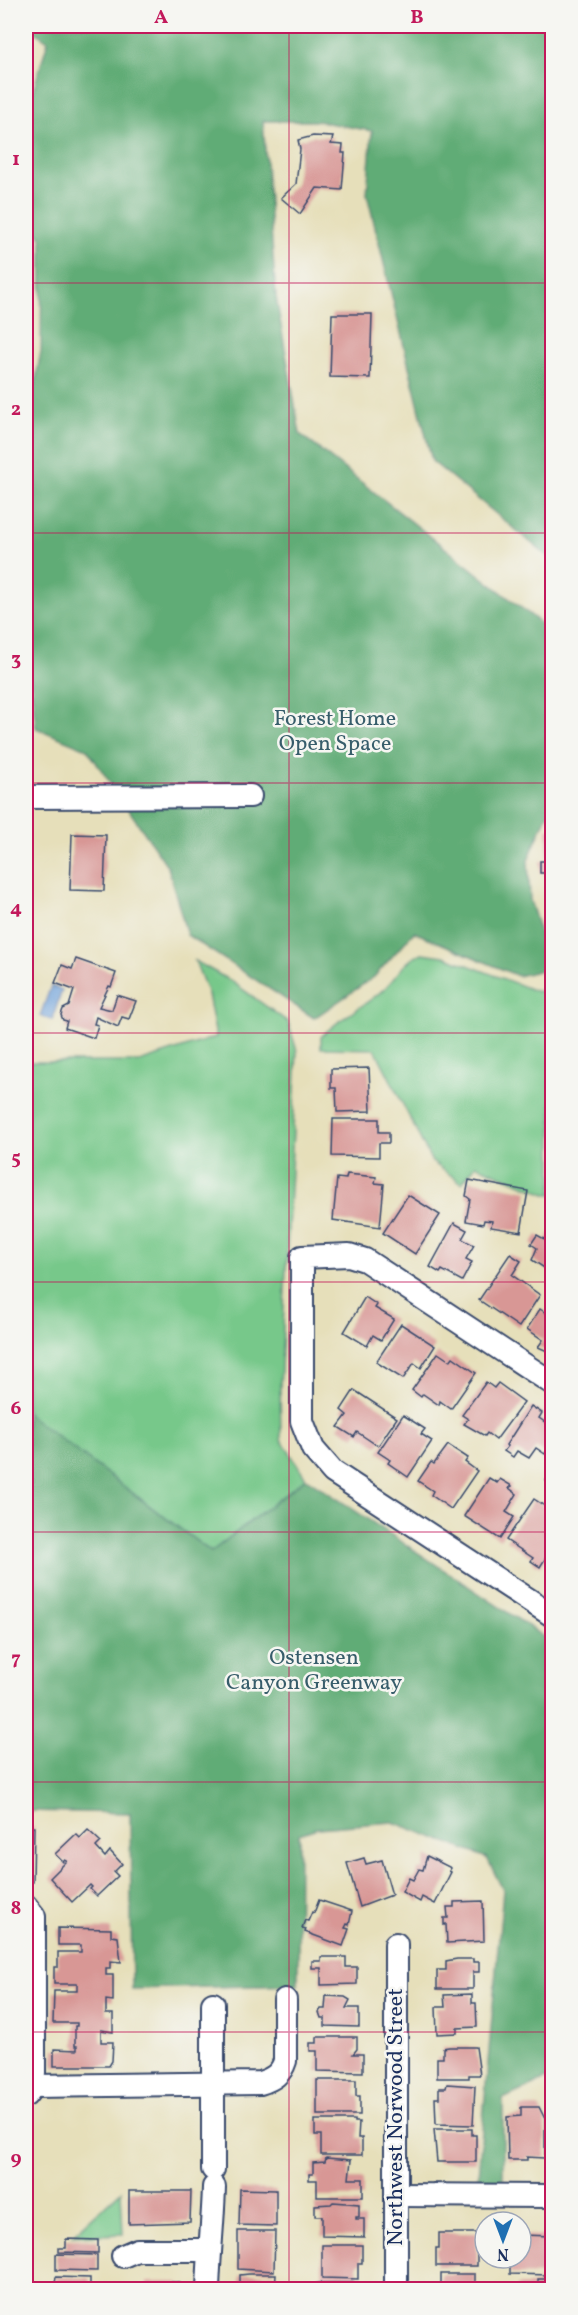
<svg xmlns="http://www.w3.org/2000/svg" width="578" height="2315" font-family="Vollkorn,serif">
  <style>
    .green { fill: #77c88a; stroke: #497c74; stroke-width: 1.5 }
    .forest { fill: #61ac76; stroke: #3e6e6a; stroke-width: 1.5 }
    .water { fill: #6ea0d9; stroke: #44689c; stroke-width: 1.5 }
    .building { fill: #d89795 }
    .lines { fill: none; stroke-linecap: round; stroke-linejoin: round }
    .minor-casing { stroke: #39496c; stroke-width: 26 }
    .minor { stroke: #fff; stroke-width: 22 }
    .grid { fill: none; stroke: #c2185b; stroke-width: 1.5; stroke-opacity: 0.55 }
    .labels { text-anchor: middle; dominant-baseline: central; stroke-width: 5; stroke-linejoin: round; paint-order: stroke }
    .park-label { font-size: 22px; fill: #375d6b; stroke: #f6f6f2 }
    .street-label { font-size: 22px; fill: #1b2f5e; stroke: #f6f6f2 }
    .neatline { fill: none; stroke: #c2185b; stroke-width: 2 }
    .grid-label { font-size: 20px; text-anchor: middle; font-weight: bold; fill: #c2185b }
  </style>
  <rect width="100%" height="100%" fill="#f6f6f2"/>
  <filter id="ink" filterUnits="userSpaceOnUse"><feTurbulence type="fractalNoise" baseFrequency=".0167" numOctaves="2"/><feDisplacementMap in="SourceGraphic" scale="12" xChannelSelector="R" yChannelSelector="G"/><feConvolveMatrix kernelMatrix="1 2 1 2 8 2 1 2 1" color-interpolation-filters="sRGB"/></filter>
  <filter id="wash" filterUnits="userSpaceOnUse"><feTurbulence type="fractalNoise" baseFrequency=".008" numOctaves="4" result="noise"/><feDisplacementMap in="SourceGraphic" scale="24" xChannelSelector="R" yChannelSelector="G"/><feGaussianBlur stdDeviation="1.35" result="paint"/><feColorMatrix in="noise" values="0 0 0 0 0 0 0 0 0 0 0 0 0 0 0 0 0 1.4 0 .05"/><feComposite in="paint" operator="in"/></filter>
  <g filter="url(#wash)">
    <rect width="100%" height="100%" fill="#e6dfba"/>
    <g class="green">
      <path d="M422,953L444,956L538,992L552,984V1194H545L476,1165L462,1183L432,1162L375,1049L321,1048V1037C340,1016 368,1006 388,985C400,972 404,961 422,953Z"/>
      <polygon points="195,961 231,981 288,1022 297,1051 280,1388 281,1439 306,1478 211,1552 26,1413 26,1062 139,1062 216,1037 208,994"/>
      <polygon points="121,2191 123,2234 72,2236"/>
    </g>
    <g class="forest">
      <polygon points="26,26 545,26 552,31 552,560 432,461 367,194 372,131 317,121 263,121 276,297 300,434 552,632 552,813 548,813 528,860 530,900 551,968 518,976 414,932 374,977 314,1018 187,935 168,867 87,749 36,728 26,638 26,584 30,411 41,351 42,240 26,209 26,114 48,41"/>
      <polygon points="26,1413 211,1552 306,1478 552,1642 552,2071 549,2078 503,2099 503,2187 477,2188 503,1890 487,1858 393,1822 317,1828 299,1834 298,1985 132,1989 130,1813 26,1811"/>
    </g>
    <polygon class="water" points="51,986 62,990 52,1020 40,1016"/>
    <g id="blocks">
      <g class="building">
        <polygon points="313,136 333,137 331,144 343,145 342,153 345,153 342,190 317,188 300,214 281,198 296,184 300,149 298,140"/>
        <polygon points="332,314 372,314 370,378 330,377"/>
        <polygon points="547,829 552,829 552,873 540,873 540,861 548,861"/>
        <polygon points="72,834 106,835 104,891 70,890"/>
        <polygon points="76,959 116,973 111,987 109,986 99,1007 112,1010 117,995 136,1001 129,1019 122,1017 118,1027 96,1017 94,1024 98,1025 94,1038 65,1028 67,1021 63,1020 61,1015 63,1009 69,1006 74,990 55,983 62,965 72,969"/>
        <polygon points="369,1068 371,1111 337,1112 336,1088 331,1088 331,1069"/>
        <polygon points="333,1119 379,1119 379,1132 389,1132 389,1143 379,1143 379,1157 332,1156"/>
        <polygon points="347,1174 376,1177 375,1183 384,1184 380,1227 333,1220 337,1178 346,1179"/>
        <polygon points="469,1180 528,1191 521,1232 491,1227 492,1221 484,1220 483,1224 466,1221 470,1199 466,1196"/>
        <polygon points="408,1195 440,1215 415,1254 383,1233"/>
        <polygon points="454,1223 467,1230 462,1239 474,1245 466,1259 472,1262 462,1281 442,1270 440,1273 430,1267"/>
        <polygon points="552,1230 552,1273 532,1260 537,1248 531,1244 537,1235 546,1240"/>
        <polygon points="510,1254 521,1261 512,1275 540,1295 519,1327 479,1300"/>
        <polygon points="365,1297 377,1305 375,1308 394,1319 381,1340 373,1335 367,1346 344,1332"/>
        <polygon points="552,1303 552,1353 538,1347 543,1340 527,1329 540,1309 546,1313"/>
        <polygon points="401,1324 435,1346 421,1368 414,1363 403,1379 376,1362"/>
        <polygon points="438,1353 450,1361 453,1357 476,1373 451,1409 440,1401 439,1405 423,1394 421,1397 412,1390"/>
        <polygon points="486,1382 494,1388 498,1383 524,1402 496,1440 487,1433 485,1436 464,1424 468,1419 462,1415"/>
        <polygon points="354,1390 397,1418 378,1446 357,1432 354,1437 338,1427 347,1415 341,1410"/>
        <polygon points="531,1406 542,1413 539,1418 552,1427 550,1429 552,1430 552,1443 545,1454 536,1448 529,1458 517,1451 513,1457 504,1451 508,1446 506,1445"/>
        <polygon points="403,1415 425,1429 421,1434 432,1441 408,1477 388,1463 390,1460 378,1452"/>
        <polygon points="448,1445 468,1458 465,1462 477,1471 451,1509 431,1495 433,1491 418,1481 431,1462 434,1464"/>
        <polygon points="552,1460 552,1486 546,1481"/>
        <polygon points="489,1478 497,1483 500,1479 512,1486 509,1488 517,1494 506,1512 514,1517 500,1539 464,1516"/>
        <polygon points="534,1499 552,1511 552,1548 540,1567 531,1561 533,1558 506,1540"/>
        <polygon points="26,1827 34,1827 33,1882 26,1882"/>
        <polygon points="88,1830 101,1842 96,1847 105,1857 110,1851 122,1864 114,1872 118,1876 97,1896 90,1889 92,1887 90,1885 72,1902 50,1878 67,1861 65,1860 63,1862 55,1854 76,1834 80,1838"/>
        <polygon points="427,1856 451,1868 449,1871 451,1872 435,1904 422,1897 420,1902 402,1892 409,1878 413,1880 419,1869 423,1870"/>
        <polygon points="364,1858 366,1864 382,1860 392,1895 360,1907 347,1863"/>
        <polygon points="319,1900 352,1911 349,1925 347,1924 345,1928 349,1929 343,1946 305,1932 306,1929 302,1928 305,1920 308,1921 312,1912 314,1913"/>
        <polygon points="483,1901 484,1941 447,1943 446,1924 444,1925 444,1918 448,1918 447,1907 454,1907 454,1902"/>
        <polygon points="58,1928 111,1929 111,1936 118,1937 121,1962 110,1961 110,1968 106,1968 106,1975 113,1975 113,2001 106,2000 106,2014 113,2014 113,2032 101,2030 101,2042 113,2042 112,2061 109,2066 54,2066 54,2049 77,2050 77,2046 75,2046 75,2026 77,2026 77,2023 53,2023 54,1991 77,1991 77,1984 54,1984 54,1967 58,1967 58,1952 81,1952 81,1945 58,1945"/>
        <polygon points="321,1957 346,1957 346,1967 357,1967 357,1984 321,1985 321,1968 312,1968 312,1961 321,1961"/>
        <polygon points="457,1959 473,1959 473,1962 479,1962 479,1972 473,1972 473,1989 437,1989 437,1970 446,1970 446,1961"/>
        <polygon points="472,1994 472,2003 476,2003 477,2027 457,2028 457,2033 437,2034 436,2007 445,2007 444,1995"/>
        <polygon points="326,1996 345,1997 350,2000 346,2008 359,2008 359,2027 325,2026 325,2018 321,2018 319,2012 321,2009 325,2009"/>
        <polygon points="317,2037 357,2037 357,2049 353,2054 363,2054 363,2072 317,2071 317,2051 310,2051 310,2043 317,2043"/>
        <polygon points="449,2047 476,2047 480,2075 469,2075 469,2078 437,2078 437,2058 443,2058 443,2048"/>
        <polygon points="317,2080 356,2080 356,2096 360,2096 360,2115 317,2115"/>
        <polygon points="447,2084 475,2086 473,2125 436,2124 435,2098 439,2098 439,2088 446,2088"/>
        <polygon points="521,2107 539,2107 545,2119 545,2157 544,2158 527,2157 527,2160 508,2160 507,2117 521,2116"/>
        <polygon points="315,2120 354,2120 354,2122 359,2122 358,2138 362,2138 362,2155 321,2155 321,2135 315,2135"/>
        <polygon points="434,2129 472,2129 472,2135 476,2135 476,2162 437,2162"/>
        <polygon points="326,2158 351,2160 349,2179 363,2179 363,2197 317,2197 317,2180 309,2180 309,2174 313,2174 313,2163 325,2162"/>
        <polygon points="240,2189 276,2190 276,2226 239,2225"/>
        <polygon points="129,2191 191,2191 190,2222 129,2224"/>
        <polygon points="333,2202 359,2204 359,2217 356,2217 356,2219 364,2219 364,2237 322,2236 322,2216 315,2216 315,2205 331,2204"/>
        <polygon points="238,2231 275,2231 274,2271 238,2269"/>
        <polygon points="439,2233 477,2233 477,2266 436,2266 436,2248 439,2248"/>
        <polygon points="521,2235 552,2236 552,2275 510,2274 510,2258 521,2258"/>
        <polygon points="66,2239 98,2240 98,2253 59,2252 59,2248 66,2248"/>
        <polygon points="322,2245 362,2245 362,2263 358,2263 358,2279 322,2278"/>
        <polygon points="56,2254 97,2255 97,2271 56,2270"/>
        <polygon points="249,2274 276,2274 275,2290 240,2290 240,2275"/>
        <rect x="441" y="2274" width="34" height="16"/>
        <polygon points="56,2277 90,2278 90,2290 54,2290"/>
        <polygon points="538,2279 552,2279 552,2290 517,2290 517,2285 538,2285"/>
        <polygon points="147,2282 177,2282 180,2283 180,2290 138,2290 138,2286 147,2286"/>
        <polygon points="318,2283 353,2283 353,2290 311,2290 311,2285"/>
      </g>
    </g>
  </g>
  <g filter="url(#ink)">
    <use href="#blocks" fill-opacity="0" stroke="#39496c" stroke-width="1.5"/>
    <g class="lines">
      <defs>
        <g id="minor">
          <polyline points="26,797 250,796"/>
          <polyline points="552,1383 365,1260 349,1255 302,1257 302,1421 313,1449 333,1472 552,1615"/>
          <polyline points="26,1906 34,1916 34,2072 33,2086 26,2095"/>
          <polyline points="213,2004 213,2169"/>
          <path d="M33,2086L260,2083C273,2079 281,2074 285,2061V2000"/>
          <polyline points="396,2195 552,2196"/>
          <polyline points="123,2256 137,2250 209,2250"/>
          <path d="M208,2290C209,2255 213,2221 214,2187"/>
          <polyline points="396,2290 396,1944"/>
        </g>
      </defs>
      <use href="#minor" class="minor-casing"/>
      <use href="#minor" class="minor"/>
    </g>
  </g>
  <path class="grid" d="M289,26V2290M26,283H552M26,533H552M26,783H552M26,1033H552M26,1282H552M26,1532H552M26,1782H552M26,2032H552"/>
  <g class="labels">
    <g class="park-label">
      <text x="335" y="719">Forest Home<tspan x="335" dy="25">Open Space</tspan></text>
      <text x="314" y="1658">Ostensen<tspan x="314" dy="25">Canyon Greenway</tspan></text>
    </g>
    <g class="street-label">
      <text transform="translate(396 2117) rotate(-90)">Northwest Norwood Street</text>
    </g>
  </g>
  <rect width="578" height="2315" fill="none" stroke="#f6f6f2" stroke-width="66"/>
  <g transform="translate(503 2240) rotate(180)"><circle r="28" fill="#f6f6f2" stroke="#9ea6b7" stroke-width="1.5"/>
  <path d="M0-4.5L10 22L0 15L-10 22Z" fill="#1f6fb2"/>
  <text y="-9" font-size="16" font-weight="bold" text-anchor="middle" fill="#1b2f5e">N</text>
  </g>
  <rect x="33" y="33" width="512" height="2249" class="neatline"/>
  <g class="grid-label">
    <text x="161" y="23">A</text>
    <text x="417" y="23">B</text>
    <text x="16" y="165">1</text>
    <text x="16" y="415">2</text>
    <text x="16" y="665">3</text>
    <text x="16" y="914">4</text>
    <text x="16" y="1164">5</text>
    <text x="16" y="1414">6</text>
    <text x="16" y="1664">7</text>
    <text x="16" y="1914">8</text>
    <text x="16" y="2164">9</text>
  </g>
</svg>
